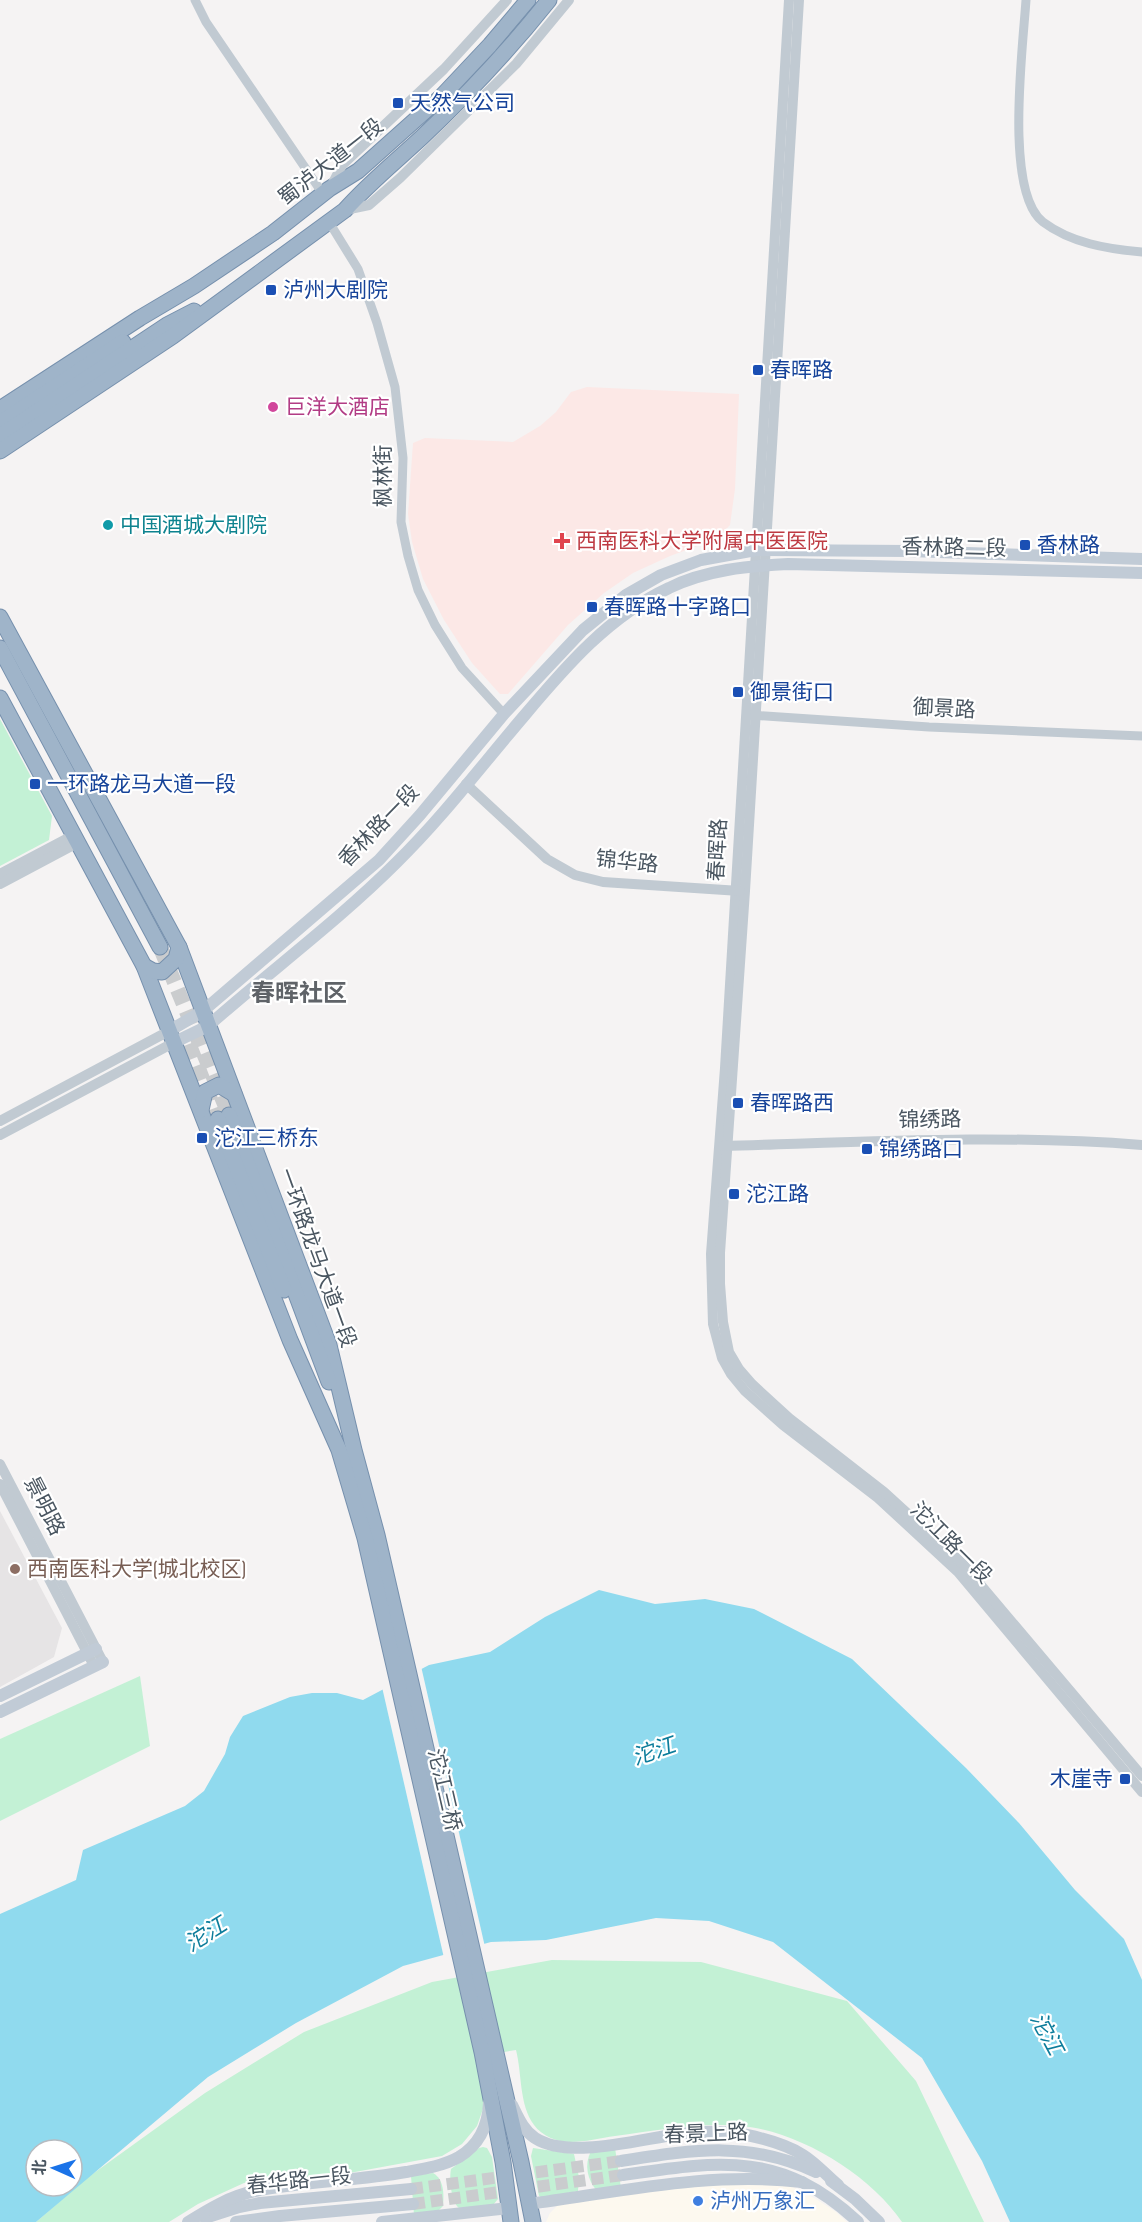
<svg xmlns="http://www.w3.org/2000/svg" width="1142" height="2222" font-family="'Sofia Sans Condensed','Noto Sans SC',sans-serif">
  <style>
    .commercial { fill: #fdf9ef }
    .education { fill: #e6e4e5 }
    .medical { fill: #fce8e6 }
    .green { fill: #c3f1d5 }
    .water { fill: #90daee; fill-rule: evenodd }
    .pier { fill: #f5f3f3 }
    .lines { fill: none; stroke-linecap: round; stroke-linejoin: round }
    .secondary-tunnel { stroke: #caccce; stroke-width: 12; stroke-dasharray: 12 6; stroke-linecap: butt }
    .trunk-tunnel { stroke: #caccce; stroke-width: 15; stroke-dasharray: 15 8; stroke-linecap: butt }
    .trunk-casing { stroke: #7690ad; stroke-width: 17 }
    .minor { stroke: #c1cad2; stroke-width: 9 }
    .tertiary { stroke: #c1cad2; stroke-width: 10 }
    .secondary { stroke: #c1cbd6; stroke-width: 12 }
    .trunk { stroke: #9fb4c9; stroke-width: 15 }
    .transit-dot { fill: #1a4fb4; stroke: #fff; stroke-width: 2 }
    .hotel-dot { fill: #d1479c; stroke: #fff; stroke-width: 2 }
    .culture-dot { fill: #0f9aa8; stroke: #fff; stroke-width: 2 }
    .health-dot { fill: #e0444e; stroke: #fff; stroke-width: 2 }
    .education-dot { fill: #8d6e63; stroke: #fff; stroke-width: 2 }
    .shop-dot { fill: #3f7fe0; stroke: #fff; stroke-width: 2 }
    .labels { text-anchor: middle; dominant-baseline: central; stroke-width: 4.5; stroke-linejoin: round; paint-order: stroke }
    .transit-label { font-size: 21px; fill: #164399; stroke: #fff; text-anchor: start }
    .street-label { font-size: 21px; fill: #4a5661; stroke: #fff }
    .hotel-label { font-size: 21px; fill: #b23c85; stroke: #fff; text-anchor: start }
    .culture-label { font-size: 21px; fill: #0d838f; stroke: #fff; text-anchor: start }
    .health-label { font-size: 21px; fill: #be3a42; stroke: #fff; text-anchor: start }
    .education-label { font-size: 21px; fill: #785e54; stroke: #fff; text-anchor: start }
    .shop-label { font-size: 21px; fill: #366cbe; stroke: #fff; text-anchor: start }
    .water-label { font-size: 22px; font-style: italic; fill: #0c7c9b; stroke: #fff }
    .quarter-label { font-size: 24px; font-weight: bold; fill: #5f6368; stroke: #fff }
  </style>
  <rect width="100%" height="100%" fill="#f5f3f3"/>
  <polygon class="commercial" points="785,2183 816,2199 836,2212 847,2222 546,2222 550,2213 558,2205 693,2185"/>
  <polygon class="education" points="0,1511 62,1628 54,1657 0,1687"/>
  <polygon class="medical" points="587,387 739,394 735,489 730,525 717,539 670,556 633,573 604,593 568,625 508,694 500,694 472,663 444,620 423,579 412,542 408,514 413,443 425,438 513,442 540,426 556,412 571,392"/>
  <g class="green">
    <polygon points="0,719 52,816 49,840 0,866"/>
    <polygon points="140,1676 150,1746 0,1821 0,1739"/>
    <path d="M552,1960L701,1962L847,2001L916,2081L984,2222H902C869,2174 800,2132 742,2126C700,2122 658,2130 615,2136C601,2138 585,2142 570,2142C557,2142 542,2136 534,2125C519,2105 522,2073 516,2050L475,2057L481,2081L484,2106L477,2126L462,2144L442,2156L344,2174L244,2183L198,2204L169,2222H36L87,2178L205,2093L304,2032L432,1982Z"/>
    <path d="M483,2147L487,2148L492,2157L498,2199L493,2205L459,2208C451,2202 449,2179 451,2169L479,2148Z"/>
    <polygon points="533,2148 574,2154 579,2177 578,2191 542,2198 539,2196 531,2156"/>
    <path d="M615,2148L621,2188L597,2191C587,2179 584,2165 591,2151Z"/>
    <path d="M433,2173C444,2179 444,2194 443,2206L439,2210L414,2215L411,2176Z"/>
  </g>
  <path class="water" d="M599,1590L655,1604L705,1599L754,1609L852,1659L966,1768L1019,1823L1075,1890L1124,1939L1142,1980V2222H1010L982,2161L922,2058L773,1942L709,1921L656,1918L546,1940L491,1942L403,1966L296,2023L208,2077L36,2222H0V1914L76,1880L83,1850L185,1806L204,1791L225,1754L230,1737L243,1716L290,1697L312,1693H337L363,1700L429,1665L490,1652L545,1617ZM36,2150H72V2186H36Z"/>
  <polygon class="pier" points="421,1666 485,1947 444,1958 382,1687"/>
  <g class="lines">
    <g class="secondary-tunnel">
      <polyline points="411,2189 621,2161"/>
      <polyline points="413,2204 623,2175"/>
    </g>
    <g class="trunk-tunnel">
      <polyline points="160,947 229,1115"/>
      <polyline points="189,1044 218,1119"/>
    </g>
    <defs>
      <g id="trunk">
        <polyline points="0,409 140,318 194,286 273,233 329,189 358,171 442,96 490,45 528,0"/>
        <polyline points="0,423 123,342"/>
        <polyline points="0,436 167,325 194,311"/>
        <path d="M0,451L173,336L345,210C368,184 395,162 421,138C467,95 510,49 549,0"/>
        <polyline points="0,617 179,947 329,1345 354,1450 377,1535 521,2162 533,2222"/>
        <polyline points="0,648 160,947"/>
        <polyline points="0,698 144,966 290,1340 339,1450 365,1538 482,2052 503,2162 511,2222"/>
        <polyline points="144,966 153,971 162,972 176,959 179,947"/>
        <polyline points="201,1110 205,1092 219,1085 234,1094"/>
        <polyline points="229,1115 329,1382"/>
        <polyline points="218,1119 284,1290"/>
      </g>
    </defs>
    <use href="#trunk" class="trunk-casing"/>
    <g class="minor">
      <polyline points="195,0 206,22 323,194"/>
      <path d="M1026,0C1023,47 1004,192 1043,222C1071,243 1107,249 1142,252"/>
      <polyline points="329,222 358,269 377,323 395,387 403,458 401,522 408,556 418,590 435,625 462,668 504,714"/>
      <polyline points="750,715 929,727 1142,736"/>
    </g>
    <g class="tertiary">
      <polyline points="789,0 725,1068 711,1254 713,1324 722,1358 731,1374 745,1391 783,1425 878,1498 958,1572 1142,1792"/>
      <polyline points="799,0 745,891 720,1253 720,1284 723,1322 729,1352 739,1369 752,1384 789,1418 884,1492 963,1564 1142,1776"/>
      <polyline points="331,187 342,165 444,69 507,0"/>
      <polyline points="345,210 369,205 400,178 516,64 569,0"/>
      <polyline points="466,784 547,859 575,875 603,882 740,891"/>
      <polyline points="0,874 74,835"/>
      <polyline points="0,884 79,842"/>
      <polyline points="0,1121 169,1031"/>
      <polyline points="0,1135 175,1042"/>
      <path d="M723,1146C863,1142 1002,1134 1142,1145"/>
      <polyline points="0,1464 103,1662"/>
      <polyline points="0,1484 94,1666"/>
    </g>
    <g class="secondary">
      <polyline points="169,1031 203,1011 379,860 420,815 504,714 583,630 626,595 661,575 701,560 756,550 909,551 1142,559"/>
      <path d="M175,1042L208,1026C269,972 339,920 396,863C443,817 482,765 524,716C566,666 609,616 669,588C705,570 748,566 788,564L1142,573"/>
      <polyline points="0,1696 96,1649"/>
      <polyline points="0,1712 103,1662"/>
      <path d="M512,2105C518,2117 523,2130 535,2138C569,2160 640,2139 679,2134C701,2131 726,2131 747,2135C766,2139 787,2145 803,2155C816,2163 827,2176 838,2185"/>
      <path d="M621,2161C692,2150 748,2140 816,2172"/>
      <path d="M623,2175C719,2161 781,2150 858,2222"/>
      <polyline points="831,2181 855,2199 879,2222"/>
      <path d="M529,2204C619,2192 711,2171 802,2182"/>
      <polyline points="205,2218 239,2207 260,2203 411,2189"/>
      <path d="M188,2222C209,2209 230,2196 255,2191C305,2181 356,2181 406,2172C423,2169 443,2166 459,2157C479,2145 488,2126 489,2103"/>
      <polyline points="236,2222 280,2216 413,2204"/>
      <polyline points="382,2222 509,2208"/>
    </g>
    <use href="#trunk" class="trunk"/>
  </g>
  <g class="transit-dot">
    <rect x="392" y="97" width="12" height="12" rx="3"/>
    <rect x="265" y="284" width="12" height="12" rx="3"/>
    <rect x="752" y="364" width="12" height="12" rx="3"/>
    <rect x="1019" y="539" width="12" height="12" rx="3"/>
    <rect x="586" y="601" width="12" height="12" rx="3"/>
    <rect x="732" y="686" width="12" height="12" rx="3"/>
    <rect x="29" y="778" width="12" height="12" rx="3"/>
    <rect x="732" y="1097" width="12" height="12" rx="3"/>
    <rect x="196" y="1132" width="12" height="12" rx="3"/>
    <rect x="861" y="1143" width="12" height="12" rx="3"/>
    <rect x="728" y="1188" width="12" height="12" rx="3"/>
    <rect x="1119" y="1773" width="12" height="12" rx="3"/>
  </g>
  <circle class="hotel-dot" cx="273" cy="407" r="6"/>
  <circle class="culture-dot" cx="108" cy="525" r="6"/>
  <path class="health-dot" d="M559 532h6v6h6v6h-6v6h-6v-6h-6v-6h6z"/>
  <circle class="education-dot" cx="15" cy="1569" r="6"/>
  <circle class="shop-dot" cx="698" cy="2201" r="6"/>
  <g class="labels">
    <g class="transit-label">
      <text x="410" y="103">天然气公司</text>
      <text x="283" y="290">泸州大剧院</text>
      <text x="770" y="370">春晖路</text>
      <text x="1037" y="545">香林路</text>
      <text x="604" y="607">春晖路十字路口</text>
      <text x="750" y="692">御景街口</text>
      <text x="47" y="784">一环路龙马大道一段</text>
      <text x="750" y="1103">春晖路西</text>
      <text x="214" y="1138">沱江三桥东</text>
      <text x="879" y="1149">锦绣路口</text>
      <text x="746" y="1194">沱江路</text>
      <text x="1113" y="1779" text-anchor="end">木崖寺</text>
    </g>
    <g class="street-label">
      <text transform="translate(331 162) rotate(-38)">蜀泸大道一段</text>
      <text transform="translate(383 476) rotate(-90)">枫林街</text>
      <text transform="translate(954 548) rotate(1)">香林路二段</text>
      <text transform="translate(944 709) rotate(3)">御景路</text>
      <text transform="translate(379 826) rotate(-46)">香林路一段</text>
      <text transform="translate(718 850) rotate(-87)">春晖路</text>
      <text transform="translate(627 862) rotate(6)">锦华路</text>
      <text transform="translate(930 1120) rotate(-1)">锦绣路</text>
      <text transform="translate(317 1258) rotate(70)">一环路龙马大道一段</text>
      <text transform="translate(44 1506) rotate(63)">景明路</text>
      <text transform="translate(951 1543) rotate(45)">沱江路一段</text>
      <text transform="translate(444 1790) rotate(77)">沱江三桥</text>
      <text transform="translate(706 2134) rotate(-2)">春景上路</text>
      <text transform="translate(299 2181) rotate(-6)">春华路一段</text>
    </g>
    <g class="hotel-label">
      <text x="285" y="407">巨洋大酒店</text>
    </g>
    <g class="culture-label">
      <text x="120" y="525">中国酒城大剧院</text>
    </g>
    <g class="health-label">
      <text x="576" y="541">西南医科大学附属中医医院</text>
    </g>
    <g class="education-label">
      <text x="27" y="1569">西南医科大学(城北校区)</text>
    </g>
    <g class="shop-label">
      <text x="710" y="2201">泸州万象汇</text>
    </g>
    <g class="water-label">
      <text transform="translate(654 1752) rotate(-19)">沱江</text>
      <text transform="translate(206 1935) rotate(-32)">沱江</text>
      <text transform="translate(1046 2034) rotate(62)">沱江</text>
    </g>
    <g class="quarter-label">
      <text x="299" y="993">春晖社区</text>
    </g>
  </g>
  <g transform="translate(54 2168) rotate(273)"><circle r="28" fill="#ffffff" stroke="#b7bbc0" stroke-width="1.5"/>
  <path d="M0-4.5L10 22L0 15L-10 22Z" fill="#1a73e8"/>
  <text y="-9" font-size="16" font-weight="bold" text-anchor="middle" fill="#4a5661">北</text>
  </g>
</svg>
